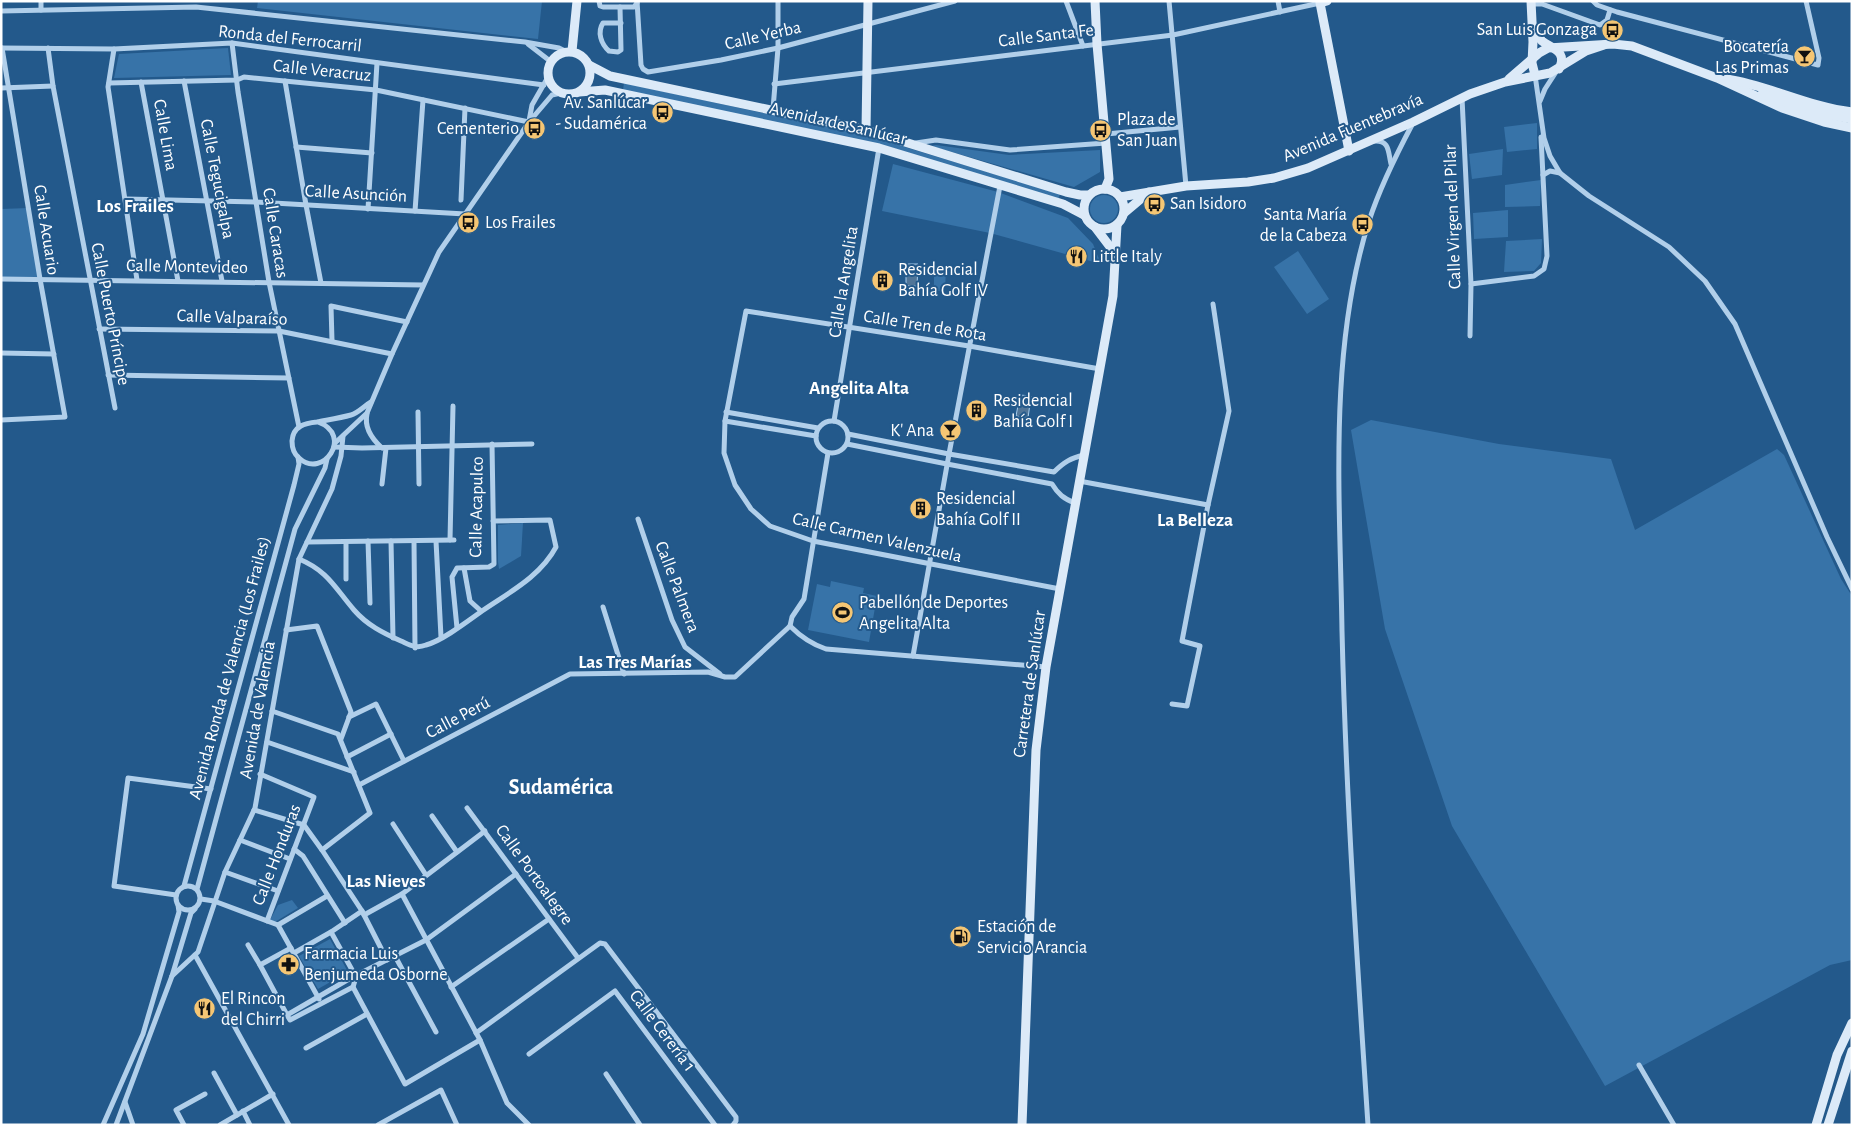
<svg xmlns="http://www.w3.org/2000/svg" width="1853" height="1126" font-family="'Alegreya Sans',sans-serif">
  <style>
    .green { fill: #3773a8 }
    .water { fill: #507598; stroke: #a5cbeb }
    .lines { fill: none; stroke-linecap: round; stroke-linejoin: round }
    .street { stroke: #b1cfea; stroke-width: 5 }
    .secondary { stroke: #dceaf8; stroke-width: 9 }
    .labels { text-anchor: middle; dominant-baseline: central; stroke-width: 4; stroke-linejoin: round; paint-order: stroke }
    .poi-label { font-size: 18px; fill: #fff; stroke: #23598b; text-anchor: start }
    .street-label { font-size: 18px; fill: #fff; stroke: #23598b }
    .neighbourhood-label { font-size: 19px; font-weight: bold; fill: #fff; stroke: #23598b }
    .district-label { font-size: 22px; font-weight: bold; fill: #fff; stroke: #23598b }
  </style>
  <rect width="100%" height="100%" fill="#23598b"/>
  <g class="green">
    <polygon points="258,1 542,1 538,39 257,8"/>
    <polygon points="228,48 231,75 114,78 119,54"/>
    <polygon points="624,83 865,135 1060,194 1058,200 890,147 623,90"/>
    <polygon points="1537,123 1537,149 1507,152 1504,127"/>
    <polygon points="936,145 1009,155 1100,150 1100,172 1074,187 931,146"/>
    <polygon points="1503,149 1502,175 1472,179 1469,154"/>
    <polygon points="893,164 998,192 1068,218 1093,244 1101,264 990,233 882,211"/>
    <polygon points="1541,180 1540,206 1505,207 1505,185"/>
    <circle cx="1104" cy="209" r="14"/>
    <polygon points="29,208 40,279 1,279 1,209"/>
    <polygon points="1508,210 1508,237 1474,239 1473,213"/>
    <polygon points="1542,239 1541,263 1534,271 1504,272 1506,241"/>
    <polygon points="1298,251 1329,299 1307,314 1274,267"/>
    <polygon points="934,267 946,267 945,291 934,291"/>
    <polygon points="1371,420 1499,444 1611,459 1635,530 1777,449 1784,455 1841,579 1852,596 1852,960 1830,965 1605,1086 1452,826 1385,629 1351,430"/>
    <polygon points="523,523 521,556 499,569 498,562 498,525"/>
    <polygon points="831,581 864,588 863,593 877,596 869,642 808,630 817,584 830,587"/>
    <polygon points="292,900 298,908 275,922 270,920 278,905"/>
    <polygon points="330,939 348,972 318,989 299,956"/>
  </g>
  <g class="water">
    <polygon points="906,264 918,264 917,286 906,286"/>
    <polygon points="1020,395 1031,396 1028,418 1016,416"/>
  </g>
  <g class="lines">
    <g class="street">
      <polyline points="41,1 41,10"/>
      <polyline points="599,1 600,6 603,7 634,7 637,3"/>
      <polyline points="637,1 641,65 643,69 648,72 721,60 778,48 955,1"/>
      <polyline points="1066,1 1083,46"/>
      <polyline points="1169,1 1186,186"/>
      <polyline points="1278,1 1280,12"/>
      <polyline points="1593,1 1597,5 1617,12 1818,65 1819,58 1806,1"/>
      <polyline points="1531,4 1542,4 1600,25 1607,20 1610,10"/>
      <path d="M620,7L621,50L618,52L609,51C601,44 597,32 603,23H621"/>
      <polyline points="1,11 196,7 525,42 559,48 565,51"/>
      <polyline points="232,43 238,92 269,282 299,427"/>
      <polyline points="528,44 550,61"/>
      <polyline points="1,48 114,49 232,43 544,85"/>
      <polyline points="48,48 53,86 115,408"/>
      <polyline points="114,49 108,87 137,280"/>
      <polyline points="1535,75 1544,138 1550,156 1560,173 1589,196 1669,247 1705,281 1735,324 1827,537 1852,589"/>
      <polyline points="184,81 222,281"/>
      <polyline points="285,81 306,205 321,283"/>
      <polyline points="141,82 178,281"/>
      <polyline points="109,83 237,80 244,77 376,90 529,122"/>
      <polyline points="774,84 1173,35 1320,3 1320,1"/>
      <polyline points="1,88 53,86"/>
      <polyline points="1462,98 1471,284 1470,336"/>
      <polyline points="1540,101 1545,89 1556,72"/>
      <polyline points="773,109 778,48 778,1"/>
      <polyline points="529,121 532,105 548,77"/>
      <polyline points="1106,134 1180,127"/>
      <path d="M1374,141C1390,140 1388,152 1391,164"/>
      <polyline points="916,143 936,140 1010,150 1106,143"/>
      <polyline points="296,147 372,153"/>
      <polyline points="1543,175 1550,171 1560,173"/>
      <polyline points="126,199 256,202 465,214"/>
      <polyline points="461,200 465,108"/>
      <polyline points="368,209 377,63"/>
      <polyline points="415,211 423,100"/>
      <polyline points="1,279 423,285"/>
      <polyline points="1471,284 1534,276 1544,269 1547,256 1541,137"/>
      <polyline points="99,329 279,331 392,354"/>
      <polyline points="332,341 331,306 407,322"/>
      <polyline points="1,353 54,354"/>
      <polyline points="108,375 289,378"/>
      <polyline points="418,412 419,484"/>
      <polyline points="726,412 818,428"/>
      <path d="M367,414C364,427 372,439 382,448"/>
      <polyline points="1,420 65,417 40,279 2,48"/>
      <polyline points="725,421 816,436"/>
      <polyline points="834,421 879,148"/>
      <circle cx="832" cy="437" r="16"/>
      <path d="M318,422C354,435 323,480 299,458C294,454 292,447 292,441C293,426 305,423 317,422C327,420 340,418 351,415C358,413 364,406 371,402"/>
      <path d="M848,434L949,454L1054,472C1064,462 1071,458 1084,455"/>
      <polyline points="335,443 367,413 392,354 439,252 529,122 552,95 561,93"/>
      <path d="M847,444L947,464L1052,484C1058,494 1064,499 1075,503"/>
      <polyline points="334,447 362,448 532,444"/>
      <polyline points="1079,481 1208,505"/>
      <polyline points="382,484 386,448"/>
      <polyline points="638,519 672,620 685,647 720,674"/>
      <polyline points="450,540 453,406"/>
      <polyline points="368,541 370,603"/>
      <polyline points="391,541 393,638"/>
      <polyline points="414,541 415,648"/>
      <polyline points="436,541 441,637"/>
      <polyline points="307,542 454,540"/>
      <polyline points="346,542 346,579"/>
      <path d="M299,559C328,571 335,588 354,610C367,625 383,633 401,641C410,645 416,649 426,645C442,641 468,621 482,611C508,593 540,577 556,547L550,520L493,521"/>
      <polyline points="464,568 470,601 481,611"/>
      <polyline points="1060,589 813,541 770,526 751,509 735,485 724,453 725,421 746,311 969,346 1100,369"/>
      <polyline points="603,607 624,674"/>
      <path d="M790,626C801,637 811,644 826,649L1046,667"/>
      <polyline points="790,626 792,617 804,599 828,453"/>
      <polyline points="457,628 452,577 457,568 489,567 494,564 492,444"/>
      <polyline points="286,630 317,626 351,712 341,739"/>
      <polyline points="913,656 949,454 1000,186"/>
      <polyline points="1172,704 1187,706 1200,646 1182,641 1208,505 1229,411 1213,304"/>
      <polyline points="272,711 338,734 370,813 322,850"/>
      <polyline points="349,717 376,704 404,761"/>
      <polyline points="267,742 354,772"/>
      <polyline points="347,757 391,734"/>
      <polyline points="260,774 314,797 267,921"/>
      <polyline points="359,785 570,674 708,672 725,677 735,677 790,626"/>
      <polyline points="467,808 578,958"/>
      <polyline points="254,810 304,825 322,850 362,911 387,960"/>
      <polyline points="432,816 457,852"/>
      <polyline points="393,824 426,875"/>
      <polyline points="240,840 290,859"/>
      <polyline points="294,849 303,856 345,923"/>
      <polyline points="225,872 278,891"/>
      <circle cx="188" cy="898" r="12"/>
      <polyline points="184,886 294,485 299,464 298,457"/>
      <polyline points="197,889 295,529 325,468 327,459"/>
      <polyline points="402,894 480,1040 507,1103 529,1125"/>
      <polyline points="176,895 114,886 128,778 211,789"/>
      <polyline points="201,899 214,901 278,925"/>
      <polyline points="364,915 402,894 485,831"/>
      <polyline points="278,925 319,999"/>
      <polyline points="278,925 327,896"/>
      <polyline points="331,932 362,911"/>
      <polyline points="248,945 260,965"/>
      <polyline points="294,953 331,932 356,977"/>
      <polyline points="195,955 289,1125"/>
      <polyline points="395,956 436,1032"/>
      <polyline points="172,976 198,952 225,872 255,808 299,559 332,489 341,456 343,436"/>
      <polyline points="356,977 353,987 290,1020 287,1015 349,979 426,940 516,874"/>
      <polyline points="353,987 405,1084 480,1040"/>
      <polyline points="451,987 549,919"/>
      <polyline points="287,1015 260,965 291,948"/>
      <polyline points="476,1033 600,943 605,944 736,1117 736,1121 733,1125"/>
      <polyline points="306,1048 367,1014"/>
      <polyline points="529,1054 615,991 715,1125"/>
      <polyline points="1639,1065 1674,1125"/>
      <polyline points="214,1073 237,1115"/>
      <polyline points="606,1074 640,1125"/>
      <polyline points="125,1102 133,1125"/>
      <polyline points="243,1111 250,1125"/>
      <polyline points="103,1125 143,1034 179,912 178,905"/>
      <polyline points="116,1125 172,976 191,913 195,909"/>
      <polyline points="184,1125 176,1110 205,1094"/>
      <polyline points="220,1125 273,1094"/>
      <polyline points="378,1125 441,1090 457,1125"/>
      <path d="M1368,1125C1357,960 1346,796 1342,631C1340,497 1328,351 1369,221C1380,187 1396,155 1413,123"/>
    </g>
    <g class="secondary">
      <polyline points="1095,1 1097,44 1109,179 1105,189"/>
      <polyline points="1327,1 1320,3 1349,151"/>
      <polyline points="1531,1 1533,42 1532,63 1535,75"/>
      <path d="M1533,26C1536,32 1538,37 1542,41C1552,49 1568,51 1559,69"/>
      <polyline points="572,51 577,1"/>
      <circle cx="569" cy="73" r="21"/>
      <polyline points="589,65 610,76 866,130 1066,192 1080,195 1089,195"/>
      <polyline points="1509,79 1539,53 1548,48 1613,44 1632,46 1717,78 1782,108 1824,122 1852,128"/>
      <path d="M1727,79C1770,86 1809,107 1852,112"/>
      <polyline points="579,92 605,90 879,148 1063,204 1084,215"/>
      <polyline points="1762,94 1820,113 1852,119"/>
      <polyline points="866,130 868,1"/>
      <circle cx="1104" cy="209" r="20"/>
      <polyline points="1120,197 1186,186 1248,182 1274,178 1308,168 1413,122 1470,94 1505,82 1550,73 1586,51 1604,45"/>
      <polyline points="1124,213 1149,192"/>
      <polyline points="1095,227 1114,252"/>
      <polyline points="1022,1125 1036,750 1046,667 1113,296 1117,225"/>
      <polyline points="1816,1125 1837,1055 1852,1023"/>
      <polyline points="1828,1125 1852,1051"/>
    </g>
  </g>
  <defs>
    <symbol id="bus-disc" viewBox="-11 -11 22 22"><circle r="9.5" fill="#f5c674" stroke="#23598b"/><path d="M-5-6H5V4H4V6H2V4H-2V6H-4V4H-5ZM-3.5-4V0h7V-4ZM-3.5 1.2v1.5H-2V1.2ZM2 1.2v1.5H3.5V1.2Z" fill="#111"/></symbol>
    <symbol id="bar-disc" viewBox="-11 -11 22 22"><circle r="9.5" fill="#f5c674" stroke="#23598b"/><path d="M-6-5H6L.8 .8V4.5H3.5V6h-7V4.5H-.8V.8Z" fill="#111"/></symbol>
    <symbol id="restaurant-disc" viewBox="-11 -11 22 22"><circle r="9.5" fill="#f5c674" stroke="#23598b"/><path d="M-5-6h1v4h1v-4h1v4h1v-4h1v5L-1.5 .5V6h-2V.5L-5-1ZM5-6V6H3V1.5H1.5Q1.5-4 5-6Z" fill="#111"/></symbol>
    <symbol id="building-disc" viewBox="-11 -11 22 22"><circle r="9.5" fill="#f5c674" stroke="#23598b"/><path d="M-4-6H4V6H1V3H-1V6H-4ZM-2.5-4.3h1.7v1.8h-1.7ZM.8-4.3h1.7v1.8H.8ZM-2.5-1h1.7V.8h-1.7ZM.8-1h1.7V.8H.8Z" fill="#111"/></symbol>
    <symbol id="stadium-disc" viewBox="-11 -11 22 22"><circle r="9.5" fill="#f5c674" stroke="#23598b"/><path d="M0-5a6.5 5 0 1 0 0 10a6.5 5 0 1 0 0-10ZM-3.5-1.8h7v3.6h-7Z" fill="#111"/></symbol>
    <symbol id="fuel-disc" viewBox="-11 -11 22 22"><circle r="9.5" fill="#f5c674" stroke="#23598b"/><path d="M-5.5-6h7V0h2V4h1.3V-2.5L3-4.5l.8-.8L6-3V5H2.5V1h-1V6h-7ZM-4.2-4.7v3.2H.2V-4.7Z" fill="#111"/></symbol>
    <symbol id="pharmacy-disc" viewBox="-11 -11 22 22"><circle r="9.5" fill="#f5c674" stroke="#23598b"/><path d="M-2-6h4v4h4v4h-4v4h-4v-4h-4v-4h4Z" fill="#111"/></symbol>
  </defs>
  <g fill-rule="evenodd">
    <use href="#bus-disc" x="1600" y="18" width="25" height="25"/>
    <use href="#bar-disc" x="1792" y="44" width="25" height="25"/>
    <use href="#bus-disc" x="650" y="100" width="25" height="25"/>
    <use href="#bus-disc" x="522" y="116" width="25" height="25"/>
    <use href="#bus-disc" x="1088" y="118" width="25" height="25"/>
    <use href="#bus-disc" x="1142" y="192" width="25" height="25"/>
    <use href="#bus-disc" x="456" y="210" width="25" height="25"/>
    <use href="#bus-disc" x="1350" y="212" width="25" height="25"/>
    <use href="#restaurant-disc" x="1064" y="244" width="25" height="25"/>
    <use href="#building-disc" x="870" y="268" width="25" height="25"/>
    <use href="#building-disc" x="964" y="398" width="25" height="25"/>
    <use href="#bar-disc" x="938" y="418" width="25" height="25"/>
    <use href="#building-disc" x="908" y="496" width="25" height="25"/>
    <use href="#stadium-disc" x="830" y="600" width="25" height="25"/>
    <use href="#fuel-disc" x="948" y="924" width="25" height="25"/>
    <use href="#pharmacy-disc" x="276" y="952" width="25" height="25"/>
    <use href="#restaurant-disc" x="192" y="996" width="25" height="25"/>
  </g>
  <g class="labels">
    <g class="poi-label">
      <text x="1597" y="30" text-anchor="end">San Luis Gonzaga</text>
      <text x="1789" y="47" text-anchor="end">Bocatería<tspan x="1789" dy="21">Las Primas</tspan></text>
      <text x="647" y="103" text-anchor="end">Av. Sanlúcar<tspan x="647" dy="21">- Sudamérica</tspan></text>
      <text x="1117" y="120">Plaza de<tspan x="1117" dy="21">San Juan</tspan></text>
      <text x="519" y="129" text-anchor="end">Cementerio</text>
      <text x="1170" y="204">San Isidoro</text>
      <text x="1347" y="215" text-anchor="end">Santa María<tspan x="1347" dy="21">de la Cabeza</tspan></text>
      <text x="485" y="223">Los Frailes</text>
      <text x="1092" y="257">Little Italy</text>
      <text x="898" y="270">Residencial<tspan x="898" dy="21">Bahía Golf IV</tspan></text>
      <text x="993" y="401">Residencial<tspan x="993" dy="21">Bahía Golf I</tspan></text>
      <text x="934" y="431" text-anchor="end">K' Ana</text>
      <text x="936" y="499">Residencial<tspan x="936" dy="21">Bahía Golf II</tspan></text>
      <text x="859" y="603">Pabellón de Deportes<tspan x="859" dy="21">Angelita Alta</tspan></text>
      <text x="977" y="927">Estación de<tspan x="977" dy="21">Servicio Arancia</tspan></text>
      <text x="304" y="954">Farmacia Luis<tspan x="304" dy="21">Benjumeda Osborne</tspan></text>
      <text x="221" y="999">El Rincon<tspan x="221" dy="21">del Chirri</tspan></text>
    </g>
    <g class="street-label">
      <text transform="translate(763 36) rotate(-13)">Calle Yerba</text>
      <text transform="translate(1046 36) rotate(-7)">Calle Santa Fe</text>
      <text transform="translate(290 39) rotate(6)">Ronda del Ferrocarril</text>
      <text transform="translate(322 71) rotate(6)">Calle Veracruz</text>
      <text transform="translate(838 124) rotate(13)">Avenida de Sanlúcar</text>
      <text transform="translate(1353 128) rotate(-23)">Avenida Fuentebravía</text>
      <text transform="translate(165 135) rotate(80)">Calle Lima</text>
      <text transform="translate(217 179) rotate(79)">Calle Tegucigalpa</text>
      <text transform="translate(356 194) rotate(3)">Calle Asunción</text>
      <text transform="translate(1453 217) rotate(-92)">Calle Virgen del Pilar</text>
      <text transform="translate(46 230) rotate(81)">Calle Acuario</text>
      <text transform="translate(275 233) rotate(81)">Calle Caracas</text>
      <text transform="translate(187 267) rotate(1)">Calle Montevideo</text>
      <text transform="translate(844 282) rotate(-81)">Calle la Angelita</text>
      <text transform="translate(110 314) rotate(79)">Calle Puerto Príncipe</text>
      <text transform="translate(232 318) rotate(2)">Calle Valparaíso</text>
      <text transform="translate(925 326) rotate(9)">Calle Tren de Rota</text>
      <text transform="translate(477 507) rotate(-89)">Calle Acapulco</text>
      <text transform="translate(877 538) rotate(13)">Calle Carmen Valenzuela</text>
      <text transform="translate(677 587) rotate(69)">Calle Palmera</text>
      <text transform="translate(230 668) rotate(-75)">Avenida Ronda de Valencia (Los Frailes)</text>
      <text transform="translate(1030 684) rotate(-82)">Carretera de Sanlúcar</text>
      <text transform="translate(258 710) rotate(-80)">Avenida de Valencia</text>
      <text transform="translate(458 718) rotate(-28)">Calle Perú</text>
      <text transform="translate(277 855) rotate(-69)">Calle Honduras</text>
      <text transform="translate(534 875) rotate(54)">Calle Portoalegre</text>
      <text transform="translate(662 1031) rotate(53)">Calle Cerería 1</text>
    </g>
    <g class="neighbourhood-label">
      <text x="135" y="206">Los Frailes</text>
      <text x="859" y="388">Angelita Alta</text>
      <text x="1195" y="520">La Belleza</text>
      <text x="635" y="662">Las Tres Marías</text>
      <text x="386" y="881">Las Nieves</text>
    </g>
    <g class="district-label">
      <text x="561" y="787">Sudamérica</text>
    </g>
  </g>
  <rect width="1853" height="1126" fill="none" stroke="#ffffff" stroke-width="5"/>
</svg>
